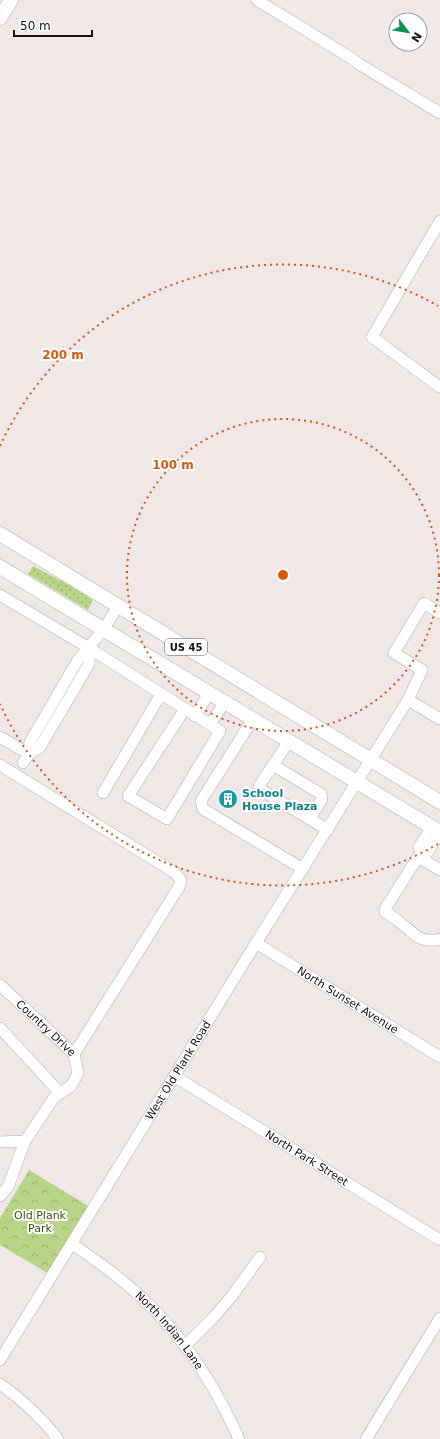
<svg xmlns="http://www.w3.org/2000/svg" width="440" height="1439" font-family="'DejaVu Sans',sans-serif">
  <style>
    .grass { fill: url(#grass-dots) }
    .forest { fill: url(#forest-crowns) }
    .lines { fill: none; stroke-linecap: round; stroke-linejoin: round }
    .minor-casing { stroke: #b5aeac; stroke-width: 12 }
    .major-casing { stroke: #b5aeac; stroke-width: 15 }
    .minor { stroke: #fff; stroke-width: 11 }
    .major { stroke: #fff; stroke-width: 14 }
    .ring { fill: none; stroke: #dd560c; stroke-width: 2; stroke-dasharray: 2 4 }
    .labels { text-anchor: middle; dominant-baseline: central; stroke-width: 4; stroke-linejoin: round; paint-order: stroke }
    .shield { fill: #fff; stroke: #5b5a59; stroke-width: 1 }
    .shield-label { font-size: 10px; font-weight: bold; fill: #151312 }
    .culture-label { font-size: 11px; font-weight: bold; fill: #0d838f; stroke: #fff; text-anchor: start }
    .street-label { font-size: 11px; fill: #151312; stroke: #fff }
    .park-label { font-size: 11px; fill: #3a4e11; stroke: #fff }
    .centre { fill: #dd560c; stroke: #fff; stroke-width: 2 }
    .ring-label { font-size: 12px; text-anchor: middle; font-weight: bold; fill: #dd560c; stroke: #fff; stroke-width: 4; stroke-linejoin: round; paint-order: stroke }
  </style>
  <defs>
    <pattern id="grass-dots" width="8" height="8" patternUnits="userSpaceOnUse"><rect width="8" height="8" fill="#b6d587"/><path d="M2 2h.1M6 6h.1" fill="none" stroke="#9cb674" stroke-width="1.8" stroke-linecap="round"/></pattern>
    <pattern id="forest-crowns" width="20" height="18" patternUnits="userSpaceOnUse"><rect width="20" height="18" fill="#b6d587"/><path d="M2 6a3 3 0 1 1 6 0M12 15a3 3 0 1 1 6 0" fill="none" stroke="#9cb674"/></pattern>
  </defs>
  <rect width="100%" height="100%" fill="#f0e8e6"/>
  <polygon class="grass" points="33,566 71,586 93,600 88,610 28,574"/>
  <polygon class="forest" points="29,1170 90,1207 49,1274 0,1245 0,1218"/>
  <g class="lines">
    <defs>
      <g id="minor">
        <polyline points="257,0 351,58 359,64 440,113"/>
        <polyline points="440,221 372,337 440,387"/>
        <polyline points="0,595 89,648 220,731 167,819 128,796 185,709"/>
        <polyline points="408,700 440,719"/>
        <polyline points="195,716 209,693"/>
        <polyline points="253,719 201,801 203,809 303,869"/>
        <polyline points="210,724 225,702"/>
        <polyline points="0,737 29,754"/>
        <polyline points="289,741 259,786 260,789 328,830"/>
        <polyline points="29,754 30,742 78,660 104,629 118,606"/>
        <polyline points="23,763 29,754 40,747 89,664 89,648"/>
        <polyline points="0,765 174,872 181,880 179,887 74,1054"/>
        <polyline points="273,765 321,794 322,799 310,819"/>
        <polyline points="103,793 161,694"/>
        <polyline points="421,852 427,853 437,837 433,831"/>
        <polyline points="421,852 419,847 428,833 433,831 434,829"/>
        <polyline points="396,919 385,912 385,909 418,857 440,870"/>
        <path d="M398,921C415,933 418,944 440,939"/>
        <path id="s1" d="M256,943L440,1057"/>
        <path id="s2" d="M0,985L74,1054L78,1073L71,1086L60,1093L53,1099L25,1141L8,1187L0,1196"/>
        <polyline points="0,1028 60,1093"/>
        <path id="s3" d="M174,1076L440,1240"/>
        <polyline points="0,1142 25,1141"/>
        <path id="s4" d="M72,1244C107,1267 141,1293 168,1325C197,1358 221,1399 239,1439"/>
        <polyline points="185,1346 213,1318 232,1296 260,1257"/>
        <path id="s5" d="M0,1360L256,943L408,700L422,670L394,653L424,603L440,613"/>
        <path d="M0,1384C21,1399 42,1418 58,1439"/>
        <polyline points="366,1439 440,1318"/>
      </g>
      <g id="major">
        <polyline points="0,18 11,0"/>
        <polyline points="0,534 440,802"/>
        <polyline points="0,567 440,832"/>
      </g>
    </defs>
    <use href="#minor" class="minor-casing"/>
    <use href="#major" class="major-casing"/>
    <use href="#minor" class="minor"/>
    <use href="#major" class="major"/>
  </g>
  <g class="ring">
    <circle cx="283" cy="575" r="156"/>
    <path d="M438 844A311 311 0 0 1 0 704M0 446A311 311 0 0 1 438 306"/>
  </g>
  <defs>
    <symbol id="building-disc" viewBox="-11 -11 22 22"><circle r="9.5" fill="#0f9aa8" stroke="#fff"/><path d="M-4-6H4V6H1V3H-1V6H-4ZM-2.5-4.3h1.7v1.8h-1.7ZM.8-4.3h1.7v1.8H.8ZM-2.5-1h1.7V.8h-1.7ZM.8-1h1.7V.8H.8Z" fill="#fff"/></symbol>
  </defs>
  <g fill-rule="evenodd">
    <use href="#building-disc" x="217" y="788" width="22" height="22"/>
  </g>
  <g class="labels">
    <rect class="shield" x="165" y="639" width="42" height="16" rx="3"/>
    <g class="shield-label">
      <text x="186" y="647">US 45</text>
    </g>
    <g class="culture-label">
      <text x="242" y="793">School<tspan x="242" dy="13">House Plaza</tspan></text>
    </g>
    <g class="street-label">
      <text stroke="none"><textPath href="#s1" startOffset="108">North Sunset Avenue</textPath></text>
      <text stroke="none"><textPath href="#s2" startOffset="63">Country Drive</textPath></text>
      <text stroke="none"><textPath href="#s5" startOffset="340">West Old Plank Road</textPath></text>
      <text stroke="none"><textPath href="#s3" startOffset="156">North Park Street</textPath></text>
      <text stroke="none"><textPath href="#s4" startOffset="131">North Indian Lane</textPath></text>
    </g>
    <g class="park-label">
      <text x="40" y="1215">Old Plank<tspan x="40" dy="13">Park</tspan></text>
    </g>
  </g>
  <circle cx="283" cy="575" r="6" class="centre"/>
  <g class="ring-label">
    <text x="63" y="359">200 m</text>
    <text x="173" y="469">100 m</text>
  </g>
  <g transform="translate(408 32) rotate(121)"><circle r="19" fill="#ffffff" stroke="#a1a1a0"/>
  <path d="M0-3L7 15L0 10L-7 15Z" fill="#029454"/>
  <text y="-6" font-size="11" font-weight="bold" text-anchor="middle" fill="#151312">N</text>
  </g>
  <path d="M14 30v6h78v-6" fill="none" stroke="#151312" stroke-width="2"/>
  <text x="20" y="30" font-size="12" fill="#151312" stroke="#ffffff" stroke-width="3" paint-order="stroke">50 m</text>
</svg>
